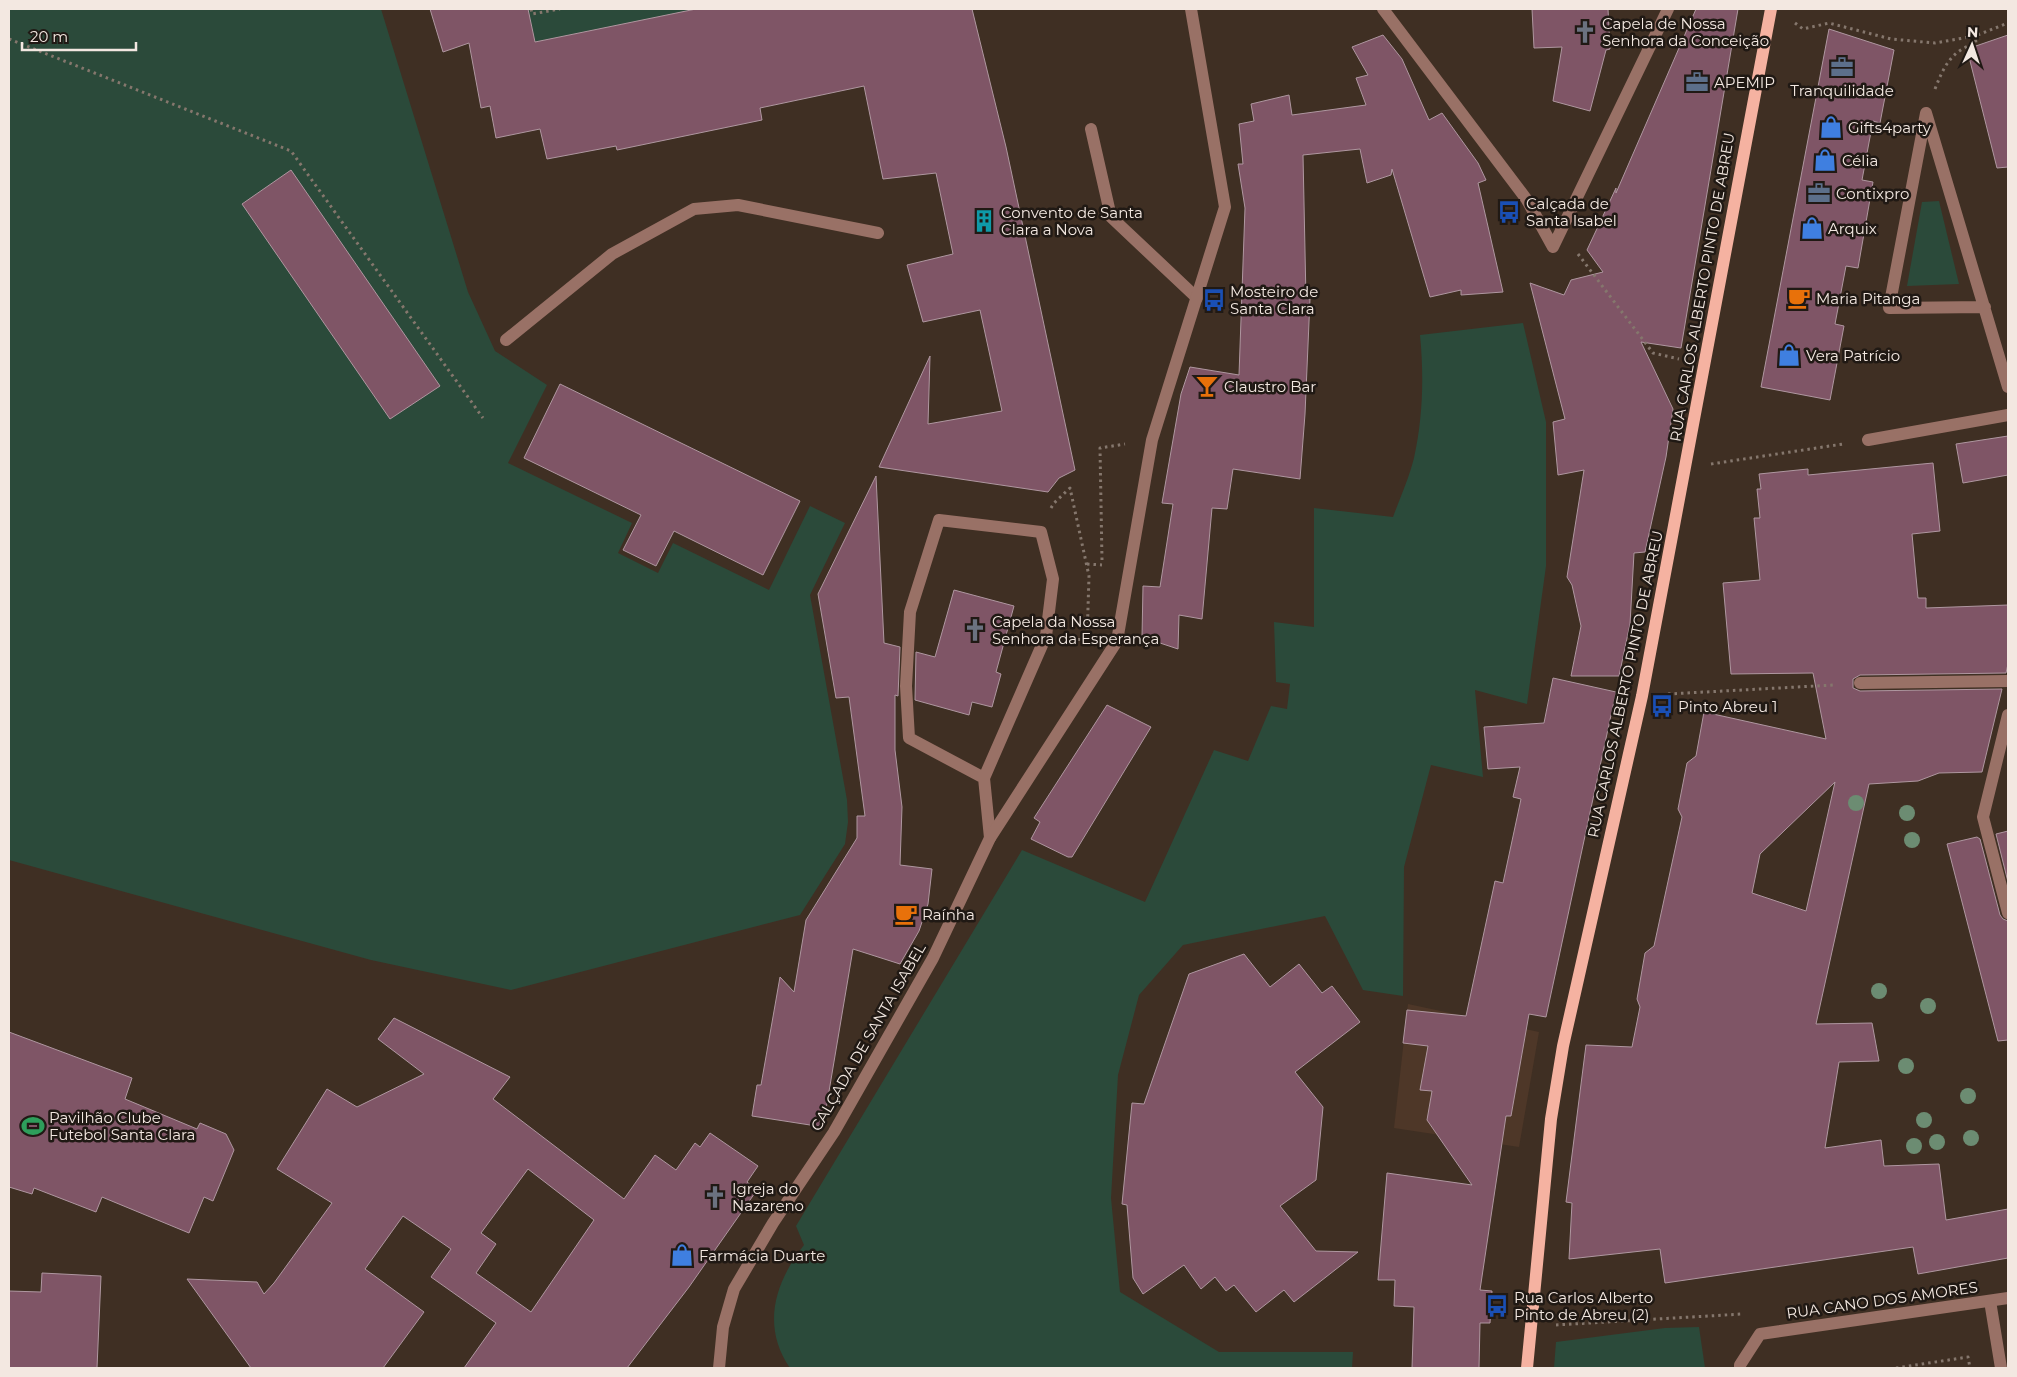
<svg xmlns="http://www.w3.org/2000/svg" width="2017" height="1377" font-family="Montserrat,sans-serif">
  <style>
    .built { fill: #4e3728 }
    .green { fill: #2b4a3a }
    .building { fill: #7f5566; stroke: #af97a0; fill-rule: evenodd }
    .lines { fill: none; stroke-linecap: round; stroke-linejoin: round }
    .path { stroke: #85776d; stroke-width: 3; stroke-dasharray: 2.5 4; stroke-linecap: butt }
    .minor { stroke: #997166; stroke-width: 12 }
    .major { stroke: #f5b2a1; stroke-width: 12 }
    .tree { fill: #6c8c72 }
    .labels { text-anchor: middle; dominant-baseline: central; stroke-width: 5; stroke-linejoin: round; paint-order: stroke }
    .poi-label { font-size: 15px; fill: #f3e8e1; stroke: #201914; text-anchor: start }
    .street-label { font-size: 15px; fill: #f3e8e1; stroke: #201914 }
  </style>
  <rect width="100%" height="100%" fill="#3f2f23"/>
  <polygon class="built" points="1408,1004 1539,1032 1519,1147 1394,1128"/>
  <g class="green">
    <polygon points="9,9 381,9 468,292 495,351 547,385 508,463 632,523 618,553 658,573 673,543 769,590 810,506 845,523 810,595 847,800 848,822 845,844 800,915 511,990 371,960 9,860"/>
    <polygon points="528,9 696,9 535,42"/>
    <polygon points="1939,201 1959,284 1907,286 1922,202"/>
    <path d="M1523,323L1546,422V566L1527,704L1475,690L1483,777L1431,765L1404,867L1403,996L1363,990L1325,916L1183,945L1139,995L1118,1075L1111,1198L1120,1292L1219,1352H1353L1352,1368H790C761,1326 775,1282 804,1245L796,1226L1022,850L1145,902L1214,750L1248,761L1271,706L1287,709L1290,684L1276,682L1274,622L1314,627V508L1393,517C1400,498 1409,478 1414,458C1423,417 1424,376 1420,335Z"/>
    <polygon points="1699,1327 1705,1368 1554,1368 1556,1342 1665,1328"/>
  </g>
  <g class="building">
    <polygon points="430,9 528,9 535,42 696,9 972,9 1006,147 1075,470 1059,478 1048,492 879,467 930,356 928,424 1002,411 980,310 923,322 907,265 953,254 936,173 883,179 864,86 760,108 762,120 617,150 616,146 547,159 540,129 496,138 490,106 481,108 469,43 443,52"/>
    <polygon points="1532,9 1608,9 1610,49 1606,50 1590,111 1553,101 1562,47 1534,48"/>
    <polygon points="1696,9 1738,9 1681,348 1641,342 1673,409 1666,457 1645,552 1634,553 1630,624 1619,676 1571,676 1581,626 1572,585 1567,577 1584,470 1558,475 1553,422 1565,419 1530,283 1564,295 1571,280 1603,272 1587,250 1616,188 1616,193"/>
    <polygon points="1829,29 1894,50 1880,123 1873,121 1862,180 1873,182 1858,268 1846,266 1835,324 1844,326 1830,400 1761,387"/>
    <polygon points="1383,35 1402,59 1429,120 1442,113 1478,163 1486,180 1478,183 1503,292 1461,295 1461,290 1430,297 1392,169 1391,175 1367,183 1360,149 1303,155 1306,299 1310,299 1305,414 1300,479 1233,469 1227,509 1212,508 1202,619 1179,615 1178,649 1142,637 1143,586 1160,587 1173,504 1162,503 1181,394 1190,367 1239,375 1245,208 1238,164 1243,164 1239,124 1254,121 1251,104 1289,95 1292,115 1366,105 1356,78 1368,75 1352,47"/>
    <polygon points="2008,35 2008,167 1997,168 1967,49"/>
    <polygon points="291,170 440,386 390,419 242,204"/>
    <polygon points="560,384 800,501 763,575 674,531 656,566 623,550 641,515 524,458"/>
    <polygon points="2008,436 2008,475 1963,483 1956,444"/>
    <path d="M1933,463L1940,531L1912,534L1918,598H1926V608L2008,605V664L2006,673L1860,675L1853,679V688L1860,691L2002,689L1982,772L1939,773L1918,781L1869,784L1816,1024L1872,1023L1879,1061L1839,1062L1825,1148L1881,1140L1884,1166L1939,1164L1946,1220L2008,1209V1258L1918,1274L1913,1247L1665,1283L1660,1249L1569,1259L1572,1203L1566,1202L1586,1045L1632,1047L1640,1007L1637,999L1645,953L1654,946L1682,817L1678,809L1687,763L1696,756L1704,712L1826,739L1813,673L1731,674L1723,583L1760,580L1754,518H1760L1757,489H1761L1759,474L1808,469V475ZM1835,782L1806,911L1752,893L1760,854Z"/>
    <polygon points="876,476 884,643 900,647 898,696 895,695 895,750 902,807 900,865 932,869 928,904 919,931 900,964 853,949 823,1127 752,1116 757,1085 761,1085 780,977 794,992 806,920 857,838 857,816 865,816 849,697 836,698 818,594"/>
    <polygon points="954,590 1014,606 996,672 1001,674 992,707 972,702 969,715 915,700 916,652 935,657"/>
    <polygon points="1553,678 1616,692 1546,1017 1529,1014 1511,1116 1506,1116 1480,1290 1492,1291 1490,1323 1480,1323 1479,1368 1412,1368 1414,1307 1394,1306 1395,1280 1378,1280 1387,1173 1472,1185 1427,1120 1432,1091 1420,1090 1428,1046 1403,1043 1407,1010 1466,1016 1495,881 1503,883 1521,799 1513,797 1520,767 1488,769 1484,727 1544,723"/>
    <polygon points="1107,705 1151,727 1072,857 1068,857 1031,839 1040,822 1034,818"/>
    <polygon points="2008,831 2008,882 1996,834"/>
    <polygon points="1977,837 1980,839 2000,915 2003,919 2008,921 2008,1040 1998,1041 1947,844"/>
    <polygon points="1244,954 1270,987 1299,964 1322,993 1332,986 1360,1022 1295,1072 1323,1107 1316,1180 1280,1206 1316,1251 1358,1252 1294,1302 1284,1290 1256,1312 1234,1285 1226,1291 1215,1277 1201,1289 1184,1265 1143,1294 1133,1278 1127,1205 1122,1204 1132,1103 1144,1104 1189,974"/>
    <path d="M394,1018L510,1077L493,1099L624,1199L655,1155L676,1170L695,1143L700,1147L710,1133L758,1166L747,1182L757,1190L689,1287L627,1368H464L496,1323L431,1277L451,1249L403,1216L365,1269L424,1312L383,1368H251L187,1279L257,1282L264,1294L274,1283L332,1203L277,1169L327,1089L357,1107L424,1074L378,1039ZM528,1169L594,1220L531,1312L476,1273L496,1244L481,1233Z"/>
    <polygon points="9,1032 132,1078 125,1099 197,1129 200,1123 226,1134 234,1150 213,1201 204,1197 189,1233 102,1197 96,1212 34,1188 32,1194 9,1187"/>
    <polygon points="42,1273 101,1276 97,1368 9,1368 9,1291 41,1292"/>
  </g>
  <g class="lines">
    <g class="path">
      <polyline points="531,9 532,14 560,9"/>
      <polyline points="1795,23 1803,29 1829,23 1891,39 1935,43 1975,36 2008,23"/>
      <polyline points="9,39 291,151 483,418"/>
      <path d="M1935,89C1944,66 1951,51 1976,43L1975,36"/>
      <polyline points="1578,254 1653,353 1679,359"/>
      <polyline points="1711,464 1843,444"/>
      <polyline points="1051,508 1054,503 1070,488 1089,576 1087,640 1072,639"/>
      <polyline points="1102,560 1100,448 1125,444"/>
      <polyline points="1087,564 1102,565"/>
      <polyline points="1668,694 1834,685"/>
      <polyline points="1556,1325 1742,1314"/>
      <polyline points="1896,1368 1968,1357 1970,1368"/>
    </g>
    <g class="minor">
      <polyline points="1383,9 1527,200 1553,247 1668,9"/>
      <polyline points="1091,129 1111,217 1197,298"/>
      <polyline points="1985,307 1889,308 1926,113 2008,387"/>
      <polyline points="506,340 612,254 694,209 738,205 878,233"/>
      <polyline points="1868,440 2008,415"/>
      <polyline points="1860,683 2008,681"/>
      <polyline points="2008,715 1983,817 2008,913"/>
      <polyline points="984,778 909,738 906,686 910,612 939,520 1041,532 1053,579 1046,636 984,778 990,838"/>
      <polyline points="1990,1301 2001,1368"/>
      <polyline points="719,1368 723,1327 734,1289 773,1223 834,1132 933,958 990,838 1117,641 1152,440 1225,207 1191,9"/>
      <polyline points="1740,1368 1740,1365 1760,1334 2008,1298"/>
    </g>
    <polyline class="major" points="1527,1368 1551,1119 1563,1046 1642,696 1771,9"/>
  </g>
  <g class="tree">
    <circle cx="1856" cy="803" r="8"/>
    <circle cx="1907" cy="813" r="8"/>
    <circle cx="1912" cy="840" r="8"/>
    <circle cx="1879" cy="991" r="8"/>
    <circle cx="1928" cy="1006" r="8"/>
    <circle cx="1906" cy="1066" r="8"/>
    <circle cx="1968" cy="1096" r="8"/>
    <circle cx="1924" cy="1120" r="8"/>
    <circle cx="1971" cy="1138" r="8"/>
    <circle cx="1937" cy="1142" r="8"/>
    <circle cx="1914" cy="1146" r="8"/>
  </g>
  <defs>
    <symbol id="church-bare" viewBox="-9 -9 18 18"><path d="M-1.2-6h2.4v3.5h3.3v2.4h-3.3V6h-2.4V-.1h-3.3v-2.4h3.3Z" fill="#6b7280" stroke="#201914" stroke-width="2.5" paint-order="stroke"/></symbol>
    <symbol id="office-bare" viewBox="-9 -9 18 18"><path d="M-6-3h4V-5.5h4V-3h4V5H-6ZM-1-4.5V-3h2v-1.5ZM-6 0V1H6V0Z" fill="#5c6f8a" stroke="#201914" stroke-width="2.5" paint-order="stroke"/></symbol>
    <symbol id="shop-bare" viewBox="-9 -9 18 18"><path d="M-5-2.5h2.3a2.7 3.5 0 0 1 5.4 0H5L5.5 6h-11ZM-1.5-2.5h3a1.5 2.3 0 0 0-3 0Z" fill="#3f7fe0" stroke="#201914" stroke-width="2.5" paint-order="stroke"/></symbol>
    <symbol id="bus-bare" viewBox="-9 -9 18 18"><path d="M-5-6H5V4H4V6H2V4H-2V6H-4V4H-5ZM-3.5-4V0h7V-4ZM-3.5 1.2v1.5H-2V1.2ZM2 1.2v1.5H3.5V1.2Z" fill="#1a4fb4" stroke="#201914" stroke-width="2.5" paint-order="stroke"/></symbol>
    <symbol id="building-bare" viewBox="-9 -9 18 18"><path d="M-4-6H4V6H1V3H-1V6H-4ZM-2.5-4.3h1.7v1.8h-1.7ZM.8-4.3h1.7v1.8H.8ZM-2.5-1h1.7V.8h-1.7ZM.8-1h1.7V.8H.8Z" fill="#0f9aa8" stroke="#201914" stroke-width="2.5" paint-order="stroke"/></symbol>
    <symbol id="cafe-bare" viewBox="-9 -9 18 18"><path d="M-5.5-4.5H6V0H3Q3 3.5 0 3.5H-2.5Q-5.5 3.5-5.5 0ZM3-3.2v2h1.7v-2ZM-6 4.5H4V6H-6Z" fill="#e8710a" stroke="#201914" stroke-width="2.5" paint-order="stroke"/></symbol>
    <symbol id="bar-bare" viewBox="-9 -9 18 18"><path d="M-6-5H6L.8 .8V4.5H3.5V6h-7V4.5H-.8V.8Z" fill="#e8710a" stroke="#201914" stroke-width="2.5" paint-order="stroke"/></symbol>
    <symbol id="stadium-bare" viewBox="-9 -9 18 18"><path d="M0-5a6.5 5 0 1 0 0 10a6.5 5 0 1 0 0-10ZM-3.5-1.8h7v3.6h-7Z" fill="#2e9e5b" stroke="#201914" stroke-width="2.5" paint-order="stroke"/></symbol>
  </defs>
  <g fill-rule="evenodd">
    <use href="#church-bare" x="1569" y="16" width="32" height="32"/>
    <use href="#office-bare" x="1826" y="51" width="32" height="32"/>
    <use href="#office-bare" x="1681" y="66" width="32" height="32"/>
    <use href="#shop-bare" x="1815" y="111" width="32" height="32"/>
    <use href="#shop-bare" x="1809" y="144" width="32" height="32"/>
    <use href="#office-bare" x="1803" y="177" width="32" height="32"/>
    <use href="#bus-bare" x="1493" y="196" width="32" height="32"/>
    <use href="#building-bare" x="968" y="205" width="32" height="32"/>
    <use href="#shop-bare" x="1796" y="212" width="32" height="32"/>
    <use href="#cafe-bare" x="1783" y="282" width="32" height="32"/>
    <use href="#bus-bare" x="1198" y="284" width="32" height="32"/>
    <use href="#shop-bare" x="1773" y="339" width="32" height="32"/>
    <use href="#bar-bare" x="1191" y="370" width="32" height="32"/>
    <use href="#church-bare" x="959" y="614" width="32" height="32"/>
    <use href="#bus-bare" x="1646" y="690" width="32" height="32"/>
    <use href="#cafe-bare" x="890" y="898" width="32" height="32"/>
    <use href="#stadium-bare" x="17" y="1110" width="32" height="32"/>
    <use href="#church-bare" x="699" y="1181" width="32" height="32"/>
    <use href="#shop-bare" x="666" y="1239" width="32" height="32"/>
    <use href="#bus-bare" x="1481" y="1290" width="32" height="32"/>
  </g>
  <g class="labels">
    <g class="poi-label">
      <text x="1602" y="23">Capela de Nossa<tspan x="1602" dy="17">Senhora da Conceição</tspan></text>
      <text x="1714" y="82">APEMIP</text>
      <text x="1842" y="90" text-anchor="middle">Tranquilidade</text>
      <text x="1848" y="127">Gifts4party</text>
      <text x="1842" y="160">Célia</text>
      <text x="1836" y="193">Contixpro</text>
      <text x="1526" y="203">Calçada de<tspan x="1526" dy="17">Santa Isabel</tspan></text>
      <text x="1001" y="212">Convento de Santa<tspan x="1001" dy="17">Clara a Nova</tspan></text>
      <text x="1828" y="228">Arquix</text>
      <text x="1230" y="291">Mosteiro de<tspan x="1230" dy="17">Santa Clara</tspan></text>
      <text x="1816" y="298">Maria Pitanga</text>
      <text x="1806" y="355">Vera Patrício</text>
      <text x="1224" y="386">Claustro Bar</text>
      <text x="992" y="621">Capela da Nossa<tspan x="992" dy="17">Senhora da Esperança</tspan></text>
      <text x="1678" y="706">Pinto Abreu 1</text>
      <text x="922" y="914">Raínha</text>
      <text x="49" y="1117">Pavilhão Clube<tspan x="49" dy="17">Futebol Santa Clara</tspan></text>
      <text x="732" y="1188">Igreja do<tspan x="732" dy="17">Nazareno</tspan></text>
      <text x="699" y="1255">Farmácia Duarte</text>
      <text x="1514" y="1297">Rua Carlos Alberto<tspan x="1514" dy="17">Pinto de Abreu (2)</tspan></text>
    </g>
    <g class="street-label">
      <text transform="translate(1702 287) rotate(-80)">RUA CARLOS ALBERTO PINTO DE ABREU</text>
      <text transform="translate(1625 684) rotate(-78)">RUA CARLOS ALBERTO PINTO DE ABREU</text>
      <text transform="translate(868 1037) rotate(-60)">CALÇADA DE SANTA ISABEL</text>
      <text transform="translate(1882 1300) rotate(-8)">RUA CANO DOS AMORES</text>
    </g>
  </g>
  <rect width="2017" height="1377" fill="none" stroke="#f3e8e1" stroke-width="20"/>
  <g transform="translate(1972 45) rotate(3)" stroke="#201914" stroke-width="4" paint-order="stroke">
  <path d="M0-4L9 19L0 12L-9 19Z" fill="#f3e8e1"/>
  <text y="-8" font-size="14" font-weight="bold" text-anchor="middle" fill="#f3e8e1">N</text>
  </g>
  <path d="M22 42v8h114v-8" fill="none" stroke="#f3e8e1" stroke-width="2.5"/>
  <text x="30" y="42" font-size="15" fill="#f3e8e1" stroke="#201914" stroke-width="4" paint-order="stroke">20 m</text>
</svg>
